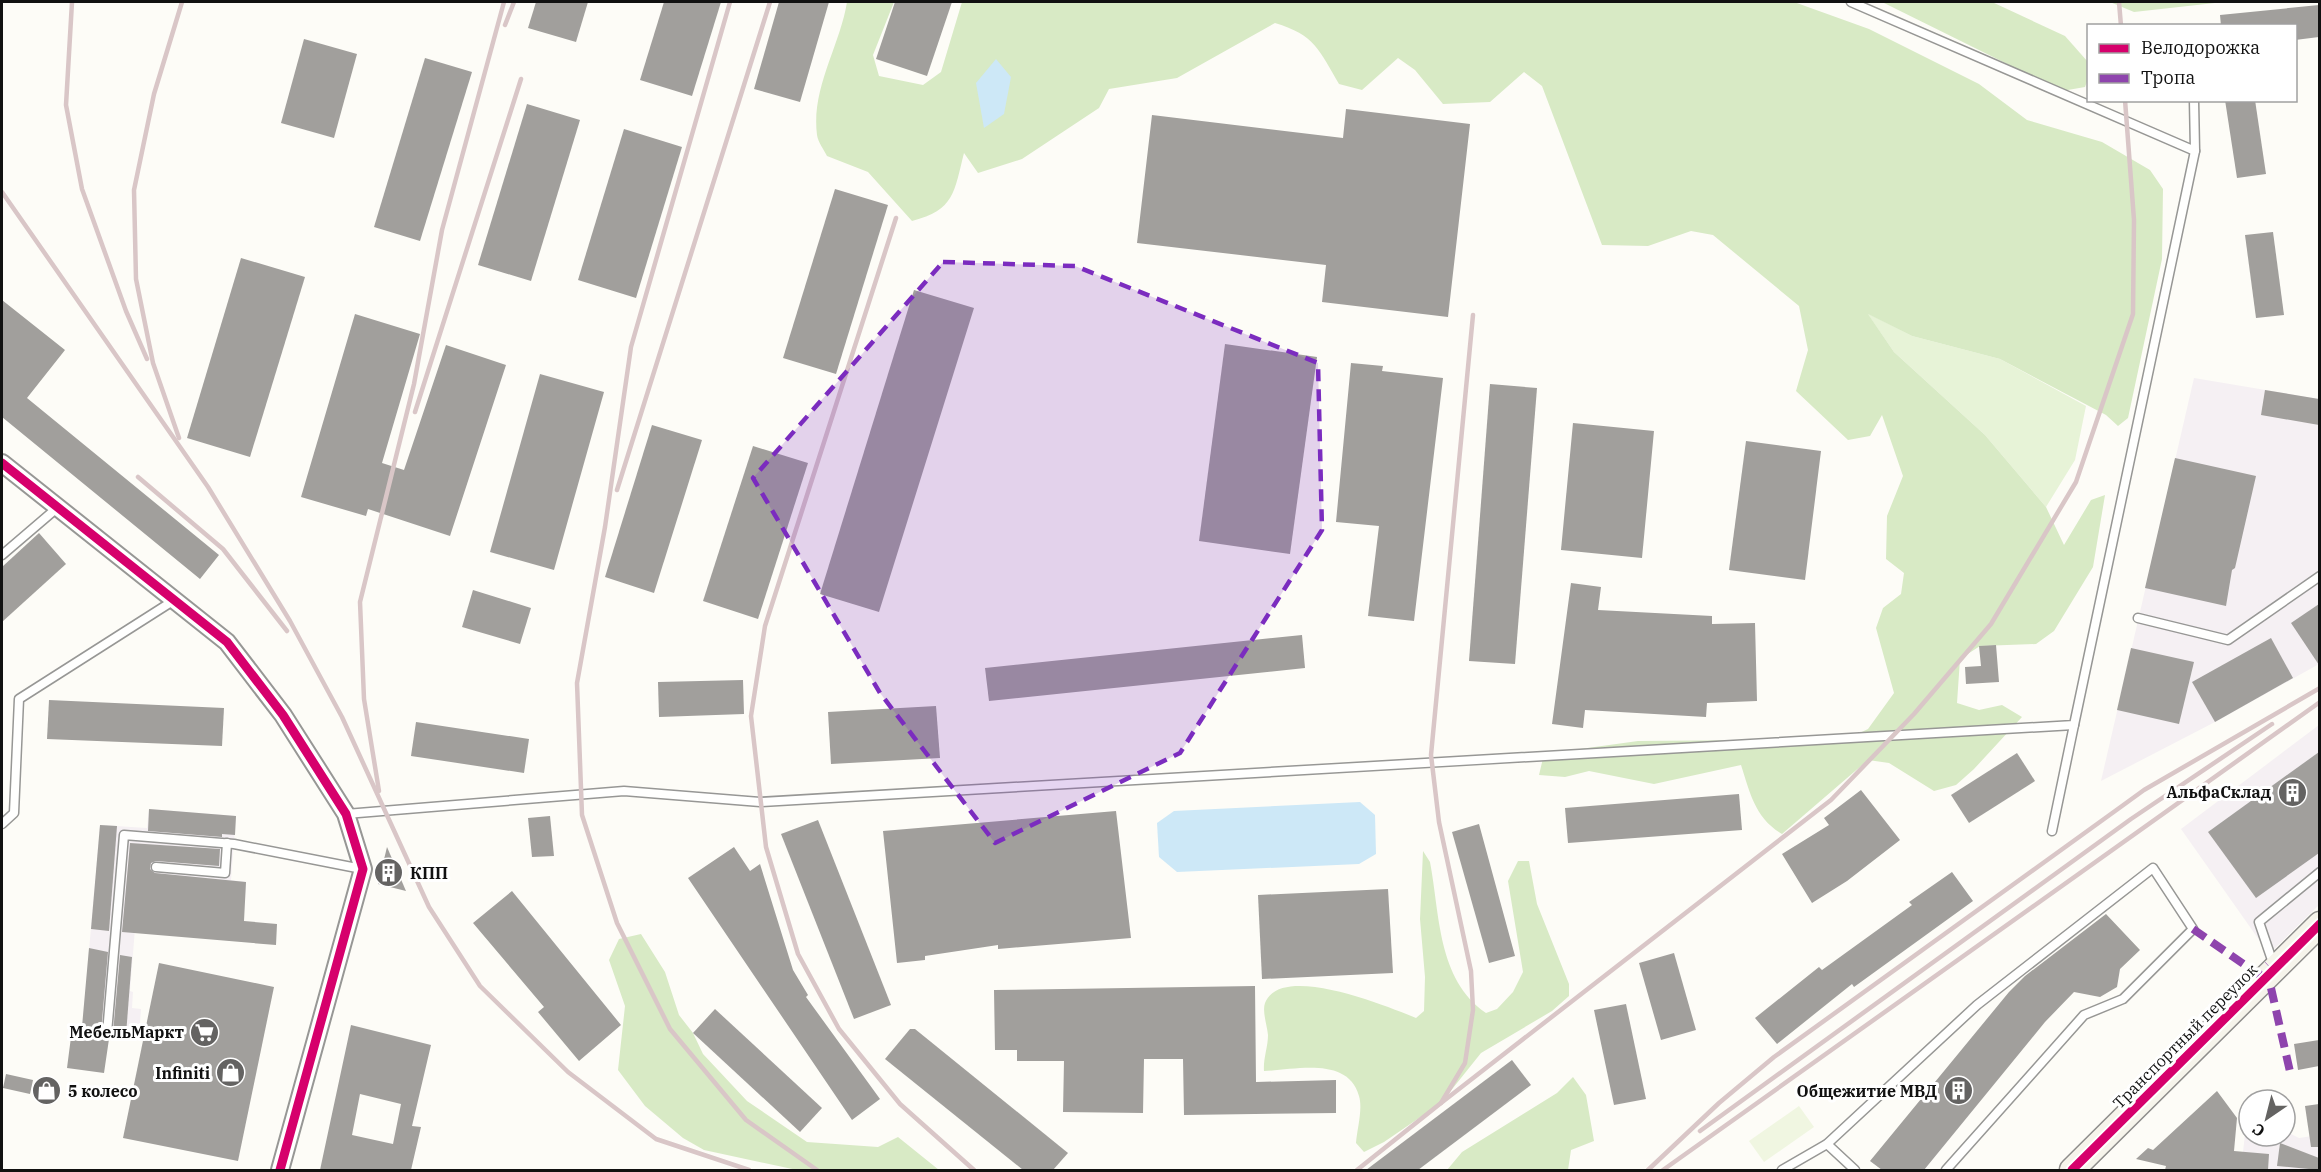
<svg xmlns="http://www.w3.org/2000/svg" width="2321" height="1172" font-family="'IBM Plex Serif',serif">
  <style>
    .industrial { fill: #f5f0f3 }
    .green { fill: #e7f3d7 }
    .forest { fill: #d8eac5 }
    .pitch { fill: #f0f6e1 }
    .water { fill: #cde8f7 }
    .building { fill: #a19f9c; fill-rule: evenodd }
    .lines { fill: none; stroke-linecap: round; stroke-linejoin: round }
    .lane-casing { stroke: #979795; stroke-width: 11 }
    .street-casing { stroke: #979795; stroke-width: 20 }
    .secondary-casing { stroke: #8e8d8b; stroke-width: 27 }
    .lane { stroke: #fffffe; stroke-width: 8 }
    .street { stroke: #fffffe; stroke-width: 16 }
    .secondary { stroke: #f6f4eb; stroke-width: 24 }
    .rail { stroke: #d9c6c7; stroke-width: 4.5 }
    .quiet { stroke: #8e44ad; stroke-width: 8; stroke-dasharray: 15 8; stroke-linecap: butt }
    .cycleway-casing { stroke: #fff; stroke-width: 13 }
    .cycleway { stroke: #d6006c; stroke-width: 9 }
    .marked { fill: #7b2cbf; fill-opacity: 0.2; stroke: #7b2cbf; stroke-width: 4.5; stroke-dasharray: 12 8; stroke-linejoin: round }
    .labels { text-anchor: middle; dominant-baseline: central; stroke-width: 6; stroke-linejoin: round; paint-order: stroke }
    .poi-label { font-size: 16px; font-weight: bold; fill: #111; stroke: #fff; text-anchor: end }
    .street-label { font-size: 16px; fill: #111; stroke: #fff }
  </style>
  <rect width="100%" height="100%" fill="#fdfcf7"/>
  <g class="industrial">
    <polygon points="2194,378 2319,399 2319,664 2215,722 2101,781"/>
    <polygon points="2319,725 2319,905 2269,954 2181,829"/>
    <polygon points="149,809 236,816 231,880 246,882 245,900 138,891 130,991 133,992 132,1008 141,1009 139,1036 82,1030 100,825 147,828"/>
    <polygon points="2249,1123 2249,1136 2285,1136 2285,1131 2299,1138 2319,1135 2319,1170 2241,1170 2246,1125"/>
  </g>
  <polygon class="green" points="1867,313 1912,336 2000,359 2086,406 2075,460 2046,507 1985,435 1894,352"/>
  <g class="forest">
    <path d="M847,2H894L873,55L879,76L923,85L941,72L962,2H1794L1869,29L1979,84L2027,120L2102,142L2150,170L2163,189L2162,259L2128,418L2118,426L2106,415L2000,359L1912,336L1868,314L1894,352L1985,435L2046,507L2064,545L2091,500L2105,495L2093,567L2054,631L2036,644L1980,646L1960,659L1957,703L1979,710L2002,705L2022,717L1974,769L1956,785L1934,791L1889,763L1868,760L1782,834C1755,818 1750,793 1741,765L1654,784L1589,771L1565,777L1539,775L1544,754L1638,741L1847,739L1868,729L1894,693L1876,628L1883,608L1901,594L1904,573L1886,559L1887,516L1903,476L1882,415L1870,436L1848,440L1796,391L1808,350L1799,306L1713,235L1691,231L1648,246L1602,245L1542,86L1524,72L1490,102L1443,104L1415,70L1398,58L1362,90L1339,84C1319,50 1315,35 1275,23L1177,78L1109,89L1099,108L1022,159L978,173L964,153C954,192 955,210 912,221L868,172L827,156C824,150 818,142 817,135C811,88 840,46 847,2Z"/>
    <polygon points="1882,2 1992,2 2065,36 2088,62 2088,79 2085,87 2062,91"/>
    <polygon points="2110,2 2224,2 2134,12"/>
    <path d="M1423,851L1430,862C1440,914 1437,979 1486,1013L1497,1009L1513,992L1523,972L1508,881L1518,861H1529L1537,904L1569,984V996L1552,1011L1481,1053L1441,1103L1384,1142L1364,1152L1356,1143C1357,1129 1363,1109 1359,1096C1348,1056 1295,1070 1264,1071C1263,1059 1268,1047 1268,1035C1267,1025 1262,1011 1265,1003C1281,962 1388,1007 1416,1018L1424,1011L1425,977L1420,919Z"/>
    <polygon points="641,934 665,972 679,1015 693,1033 703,1054 747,1101 807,1142 878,1147 898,1137 939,1170 797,1170 704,1150 683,1138 645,1106 618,1070 625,1006 609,960 619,939"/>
    <polygon points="1573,1077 1586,1095 1594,1141 1571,1150 1568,1170 1447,1170 1462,1152 1557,1093"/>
  </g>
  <polygon class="pitch" points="1799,1106 1814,1127 1764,1162 1749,1141"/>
  <g class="water">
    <polygon points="996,59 1011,77 1004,114 984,128 976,83"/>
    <polygon points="1360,802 1375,815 1376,854 1359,864 1177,872 1159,857 1157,823 1174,811"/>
  </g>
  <g class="building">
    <polygon points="536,2 588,2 576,42 528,28"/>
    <polygon points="664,2 721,2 692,96 640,80"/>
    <polygon points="779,2 829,2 800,102 754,89"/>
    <polygon points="895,2 952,2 927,76 876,59"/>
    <polygon points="2319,5 2319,37 2295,40 2295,26 2221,26 2220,15"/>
    <polygon points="304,39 357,54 334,138 281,123"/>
    <polygon points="425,58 472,72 420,241 374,227"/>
    <polygon points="2225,100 2255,100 2266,174 2237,178"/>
    <polygon points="527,104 580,120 531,281 478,265"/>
    <polygon points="1346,109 1470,124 1448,317 1322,302 1326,265 1137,243 1152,115 1343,138"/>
    <polygon points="624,129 682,147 636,298 578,280"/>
    <polygon points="835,189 888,205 836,374 783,358"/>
    <polygon points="2273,232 2284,315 2256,318 2245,235"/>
    <polygon points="241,258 305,277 250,457 187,438"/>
    <polygon points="914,290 974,308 879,612 820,594"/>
    <polygon points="2,300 65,350 27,398 219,555 200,579 2,417"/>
    <polygon points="355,314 420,334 382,463 404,470 446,345 506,365 450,536 368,509 366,516 301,497"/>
    <polygon points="1225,344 1317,357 1290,554 1199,541"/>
    <polygon points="1351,363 1383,366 1382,371 1443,378 1414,621 1368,616 1379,526 1336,522"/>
    <polygon points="540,374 604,392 554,570 490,552"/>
    <polygon points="1490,384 1537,388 1515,664 1469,661"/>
    <polygon points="2265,390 2319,399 2319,425 2261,415"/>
    <polygon points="1573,423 1654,431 1642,558 1561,550"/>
    <polygon points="652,425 702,440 654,593 605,577"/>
    <polygon points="1746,441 1821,451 1805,580 1729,570"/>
    <polygon points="753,446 808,463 758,619 703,601"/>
    <polygon points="2175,458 2256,476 2235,568 2232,570 2226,606 2145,588"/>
    <polygon points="39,533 66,564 2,622 2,567"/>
    <polygon points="1571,583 1601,587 1598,610 1712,616 1712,624 1755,623 1757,701 1707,703 1706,717 1585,710 1583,728 1552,724"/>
    <polygon points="473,590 531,608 520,644 462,627"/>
    <polygon points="2319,604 2319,665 2291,623"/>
    <polygon points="1302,635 1305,668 989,701 985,668"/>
    <polygon points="2271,638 2293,678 2215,722 2192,682"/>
    <polygon points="1996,645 1999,682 1966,684 1965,667 1981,666 1979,646"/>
    <polygon points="2131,648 2194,662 2179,724 2117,710"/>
    <polygon points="743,680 744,714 659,717 658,682"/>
    <polygon points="49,700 224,708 222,746 47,739"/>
    <polygon points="936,706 940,758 831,764 828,712"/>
    <polygon points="416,722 529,739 524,773 411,756"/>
    <polygon points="2319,752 2319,853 2256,898 2208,832"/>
    <polygon points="2017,753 2035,781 1969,823 1951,795"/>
    <polygon points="1861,790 1900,840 1847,881 1812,903 1782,854 1829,825 1824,818"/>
    <polygon points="1739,794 1742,830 1568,843 1565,808"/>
    <polygon points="149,809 236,816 235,835 222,834 222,837 148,831"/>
    <polygon points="1116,811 1131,938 998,949 998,945 925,956 925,960 897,963 883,831"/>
    <polygon points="550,816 554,856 532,857 528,818"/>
    <polygon points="818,820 891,1005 854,1019 781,834"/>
    <polygon points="1479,824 1515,956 1489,963 1452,832"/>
    <polygon points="100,825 117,826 109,931 91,929"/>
    <polygon points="130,843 220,849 219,866 156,861 151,863 150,869 155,873 246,882 244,921 277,924 276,945 122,932"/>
    <polygon points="387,847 406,891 378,884"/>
    <polygon points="734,847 750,871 760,864 793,970 808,995 806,997 880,1099 852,1120 688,878"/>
    <polygon points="1952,872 1973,901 1854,987 1852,984 1777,1044 1755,1018 1819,967 1822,970 1912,905 1909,902"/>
    <polygon points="1388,889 1393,973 1262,979 1258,895"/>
    <polygon points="512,891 621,1025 579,1061 538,1012 544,1007 473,923"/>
    <polygon points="2106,914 2140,950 2120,969 2117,987 2100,997 2074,992 2045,1022 1924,1170 1882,1170 1870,1161 2009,992 2025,976"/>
    <polygon points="89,948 108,952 101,1032 103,1038 109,1039 104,1073 67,1068 71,1037 81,1038"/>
    <polygon points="1674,953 1696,1030 1661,1040 1639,963"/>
    <polygon points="120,955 132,957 126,1035 113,1033"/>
    <polygon points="159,963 274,987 238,1161 123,1138"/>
    <polygon points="1255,986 1256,1082 1336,1080 1336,1113 1184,1115 1183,1059 1144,1059 1143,1113 1063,1112 1064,1061 1017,1061 1017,1050 995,1050 994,990"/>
    <polygon points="1626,1004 1646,1099 1614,1105 1594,1010"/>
    <polygon points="715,1009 822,1108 800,1132 693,1033"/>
    <path d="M351,1025L431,1045L412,1126L421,1127L411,1170H320ZM360,1094L401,1104L393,1144L352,1135Z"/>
    <polygon points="910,1029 915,1029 1068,1153 1053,1170 1023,1170 885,1059"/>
    <polygon points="2319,1040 2319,1066 2298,1070 2294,1044"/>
    <polygon points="1512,1060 1531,1085 1418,1170 1366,1170"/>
    <polygon points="6,1074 33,1080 30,1094 3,1088"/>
    <polygon points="2217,1091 2237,1118 2234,1151 2269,1154 2268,1170 2165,1170 2166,1166 2136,1159 2148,1148 2153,1150"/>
    <polygon points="2319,1104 2319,1147 2311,1147 2305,1106"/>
    <polygon points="2280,1143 2319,1158 2319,1170 2277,1166"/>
  </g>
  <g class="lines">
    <defs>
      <g id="lane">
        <polyline points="1851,2 2195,151"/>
        <polyline points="2,555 57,508"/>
        <polyline points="2138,618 2228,640 2320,576"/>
        <polyline points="346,814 624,791 760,802 2074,725 2195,151 2194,100"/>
        <polyline points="2,824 14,813 19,699 176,599"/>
        <polyline points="2052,831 2074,725"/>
        <polyline points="156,867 225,873 227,843"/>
        <polyline points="2274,966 2259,922 2320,872"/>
        <polyline points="107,1033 124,835 234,844 362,869"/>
        <polyline points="1827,1144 1855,1170"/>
        <polyline points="1782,1170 1827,1144 1977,1005 2153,868 2193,929 2123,999 2084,1015 1946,1170"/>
      </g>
      <polyline id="street" points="2,463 227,642 283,715 346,814 363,869 280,1170"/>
      <polyline id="secondary" points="2072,1170 2320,924"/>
    </defs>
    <use href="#lane" class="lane-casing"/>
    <use href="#street" class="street-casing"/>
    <use href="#secondary" class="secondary-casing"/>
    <use href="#lane" class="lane"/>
    <use href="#street" class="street"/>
    <use href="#secondary" class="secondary"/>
    <g class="rail">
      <polyline points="72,2 66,105 82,189 126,311 147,359"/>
      <polyline points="730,2 631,347 605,527 577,683 582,815 617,923 670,1029 746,1120 817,1170"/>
      <polyline points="2119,2 2121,26"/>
      <polyline points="505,25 514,2"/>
      <polyline points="2,192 208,487 290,621 342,717 429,907 480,986 568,1072 656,1139 749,1170"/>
      <polyline points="896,218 765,626 751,716 766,847 798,954 839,1029 900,1104 974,1170"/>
      <polyline points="415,412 521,79"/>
      <polyline points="179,438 153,363 136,279 134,190 154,94 182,2"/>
      <polyline points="138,477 223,549 287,631"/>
      <polyline points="617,490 770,2"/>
      <polyline points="379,791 364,699 360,602 414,384 442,230 504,2"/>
      <polyline points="1441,1103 1831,800 1914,714 1991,624 2076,482 2133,314 2134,220 2125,100"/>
      <polyline points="1700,1131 2131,819 2272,724"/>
      <polyline points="1357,1170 1441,1103 1465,1063 1473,1010 1471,971 1439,822 1431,755 1473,315"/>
      <polyline points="1648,1170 1719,1103 1774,1057 2122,806 2144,790 2320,688"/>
      <polyline points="1663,1170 2320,702"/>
    </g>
    <g class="quiet">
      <polyline points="2193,929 2258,974 2268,965"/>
      <polyline points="2271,988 2291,1076"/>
    </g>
    <defs>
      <g id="cycleway">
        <polyline points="2,463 227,642 283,715 346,814 363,869 280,1170"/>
        <polyline points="2072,1170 2320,924"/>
      </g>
    </defs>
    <use href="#cycleway" class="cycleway-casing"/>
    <use href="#cycleway" class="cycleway"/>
  </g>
  <path class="marked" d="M943,262L1075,266L1318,363L1322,530L1180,753L995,843L880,693L753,478Z"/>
  <defs>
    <symbol id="building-disc" viewBox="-11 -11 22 22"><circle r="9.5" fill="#646362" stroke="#fff"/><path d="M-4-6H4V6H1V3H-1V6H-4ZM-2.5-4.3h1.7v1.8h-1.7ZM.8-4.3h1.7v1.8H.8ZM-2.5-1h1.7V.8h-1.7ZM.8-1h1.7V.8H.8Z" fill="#fff"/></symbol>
    <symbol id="supermarket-disc" viewBox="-11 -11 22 22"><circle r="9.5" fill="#646362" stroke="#fff"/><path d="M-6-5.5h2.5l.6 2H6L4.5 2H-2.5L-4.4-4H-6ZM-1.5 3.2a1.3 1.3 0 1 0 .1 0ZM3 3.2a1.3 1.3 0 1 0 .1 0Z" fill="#fff"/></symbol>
    <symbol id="shop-disc" viewBox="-11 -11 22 22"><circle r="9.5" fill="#646362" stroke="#fff"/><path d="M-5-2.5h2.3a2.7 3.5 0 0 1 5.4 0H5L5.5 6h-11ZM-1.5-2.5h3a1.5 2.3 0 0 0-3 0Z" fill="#fff"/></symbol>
  </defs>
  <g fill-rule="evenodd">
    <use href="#building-disc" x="2276" y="776" width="33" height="33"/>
    <use href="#building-disc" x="372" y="856" width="33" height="33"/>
    <use href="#supermarket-disc" x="188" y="1016" width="33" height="33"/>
    <use href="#shop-disc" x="214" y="1056" width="33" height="33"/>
    <use href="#shop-disc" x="30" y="1074" width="33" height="33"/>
    <use href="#building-disc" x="1942" y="1074" width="33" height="33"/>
  </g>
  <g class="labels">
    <g class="poi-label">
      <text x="2271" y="792">АльфаСклад</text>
      <text x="410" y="873" text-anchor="start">КПП</text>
      <text x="184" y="1032">МебельМаркт</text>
      <text x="210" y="1073">Infiniti</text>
      <text x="68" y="1091" text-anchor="start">5 колесо</text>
      <text x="1937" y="1091">Общежитие МВД</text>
    </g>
    <g class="street-label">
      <text transform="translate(2185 1036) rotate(-45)">Транспортный переулок</text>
    </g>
  </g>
  <rect width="2321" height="1172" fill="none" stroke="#111111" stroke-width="6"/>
  <rect x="2087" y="24" width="210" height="78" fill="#ffffff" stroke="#a0a0a0" stroke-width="1.5"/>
  <rect x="2099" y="44" width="30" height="9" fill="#d6006c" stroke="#a0a0a0" stroke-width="1.5"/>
  <text x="2141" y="54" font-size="18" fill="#111111">Велодорожка</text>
  <rect x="2099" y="74" width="30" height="9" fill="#8e44ad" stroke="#a0a0a0" stroke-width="1.5"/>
  <text x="2141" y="84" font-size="18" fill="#111111">Тропа</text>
  <g transform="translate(2267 1118) rotate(215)"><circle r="28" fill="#ffffff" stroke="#a0a0a0" stroke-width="1.5"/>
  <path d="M0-4.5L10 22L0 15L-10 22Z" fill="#646362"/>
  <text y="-9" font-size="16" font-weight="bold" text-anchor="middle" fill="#111111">С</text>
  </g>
</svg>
